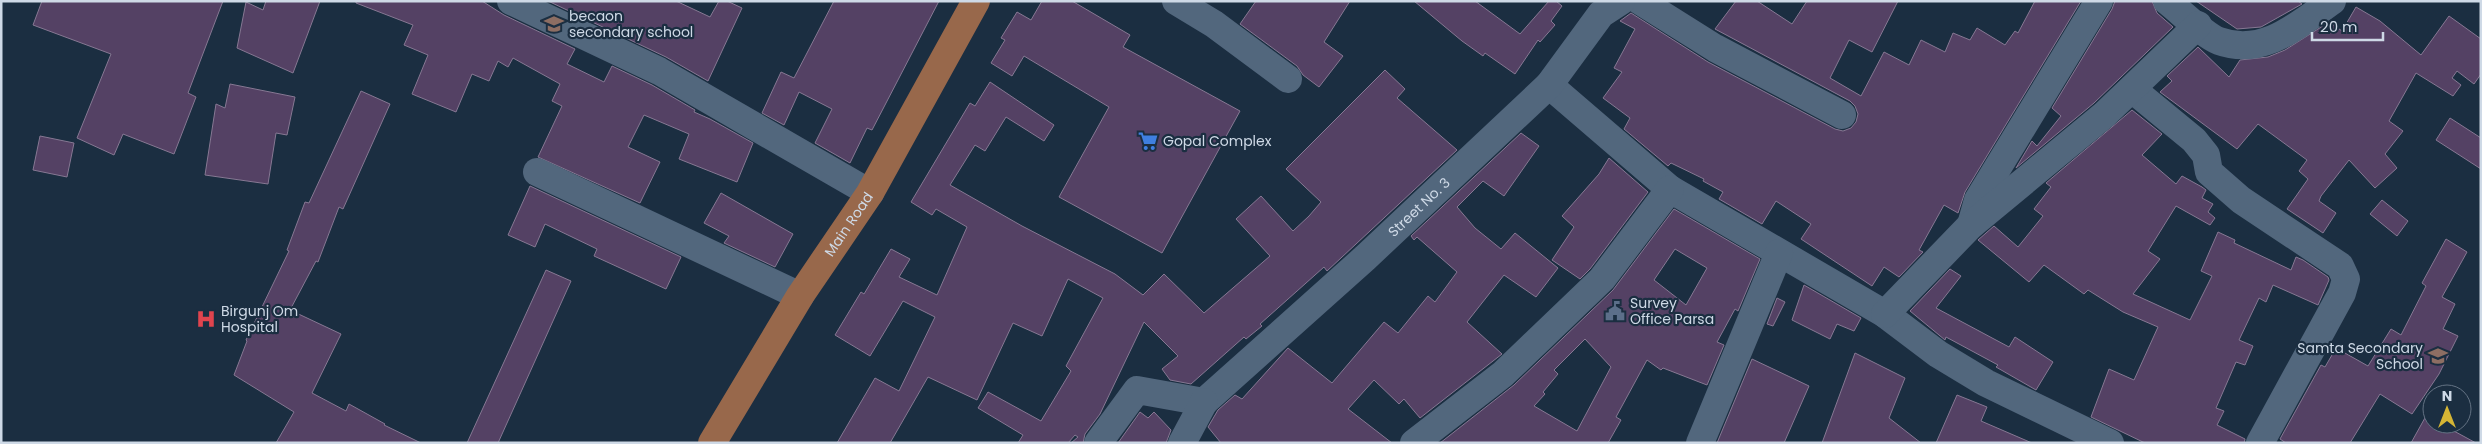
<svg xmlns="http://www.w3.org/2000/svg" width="2482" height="444" font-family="Poppins,sans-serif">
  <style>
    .building { fill: #544164; stroke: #867893; fill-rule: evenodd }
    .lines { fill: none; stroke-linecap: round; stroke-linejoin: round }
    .minor { stroke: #52677d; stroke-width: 28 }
    .tertiary { stroke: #52677d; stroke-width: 28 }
    .primary { stroke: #98684b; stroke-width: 28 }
    .labels { text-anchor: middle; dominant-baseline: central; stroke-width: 4.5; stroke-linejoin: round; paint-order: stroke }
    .poi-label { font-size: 14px; fill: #ced9e6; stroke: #1b2e41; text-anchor: start }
    .street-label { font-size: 14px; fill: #ced9e6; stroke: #1b2e41 }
  </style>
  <rect width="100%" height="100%" fill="#1b2e41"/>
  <g class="building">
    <polygon points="42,1 223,1 188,93 196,97 174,154 123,134 114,155 77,138 111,54 33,25"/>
    <polygon points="266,1 320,1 293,73 237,48 246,2 263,10"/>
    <polygon points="356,1 482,1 504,15 575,49 567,64 604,82 612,66 652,85 695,110 694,112 710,119 753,143 737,182 679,159 689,134 644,115 628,147 660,162 640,203 538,157 562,106 552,101 560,84 513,58 508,67 498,61 489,81 472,74 456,112 412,94 428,55 404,45 413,25 356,3"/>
    <polygon points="548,1 676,1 710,17 719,1 727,1 742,8 708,81 666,57"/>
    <polygon points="834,1 939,1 872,130 867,128 850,163 815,143 832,109 799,92 784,125 762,113 781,72 794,78"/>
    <polygon points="1042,1 1072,1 1130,35 1123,47 1240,111 1162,253 1059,197 1109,107 1024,56 1012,76 991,63 1005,40 1001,38 1017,12 1031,20"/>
    <polygon points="1256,1 1350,1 1324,42 1343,56 1319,87 1303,75 1297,66 1240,24"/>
    <polygon points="1414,1 1475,1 1520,34 1549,1 1556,1 1562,6 1551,21 1555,25 1540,42 1538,40 1515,74 1485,53 1483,56 1462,41"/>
    <polygon points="1736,1 1757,1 1792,24 1807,1 1898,1 1872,52 1849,40 1830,78 1861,96 1884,52 1909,65 1921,40 1945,52 1953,33 1970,40 1977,28 2005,45 2015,31 2018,33 2035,1 2081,1 1965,192 1958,213 1944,205 1919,250 1923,252 1899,277 1884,267 1872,286 1801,239 1811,224 1776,201 1762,224 1719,199 1723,192 1703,181 1704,179 1671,163 1668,166 1624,129 1630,118 1603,98 1622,72 1614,68 1635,29 1620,21 1631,13 1708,62 1835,129 1843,131 1851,128 1856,122 1858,114 1855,106 1850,101 1715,29"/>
    <polygon points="2115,1 2152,1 2157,13 2173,27 2094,103 2016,168 2032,141 2037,146 2061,116 2052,108 2112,9"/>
    <polygon points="2196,1 2298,1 2302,4 2261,27 2237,29"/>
    <polygon points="2356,7 2380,21 2421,55 2449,16 2481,39 2481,74 2474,84 2457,71 2452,78 2461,85 2453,96 2416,73 2389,121 2403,131 2385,154 2397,168 2375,188 2349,160 2321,196 2319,201 2336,213 2323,233 2287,209 2308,179 2299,171 2307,160 2258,124 2237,149 2160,92 2172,81 2167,76 2198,47 2229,77 2240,60 2268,57 2285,50 2329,22 2342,31"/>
    <polygon points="1385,70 1405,89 1397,98 1457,150 1327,271 1324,267 1260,324 1262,326 1246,339 1244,337 1191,384 1170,380 1162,369 1178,356 1144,322 1100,414 1085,434 1083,443 1071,443 1078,437 1075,435 1068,443 1018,443 1023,435 978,408 988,392 1041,421 1071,371 1066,366 1103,298 1068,279 1042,336 1013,323 977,400 928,377 890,443 837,443 875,378 899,391 935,317 903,301 870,356 835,335 861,292 864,294 891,249 910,259 899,277 937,295 967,227 936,209 932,215 911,202 970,103 975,106 990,82 1054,125 1044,141 1006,117 985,151 975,145 950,185 1022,226 1115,274 1143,295 1164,274 1204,313 1270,256 1236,219 1261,196 1293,231 1309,216 1321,202 1286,169"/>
    <polygon points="230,84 295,97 287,135 276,133 268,184 205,175 216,104 225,108"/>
    <polygon points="361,91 390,104 343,209 339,207 318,262 316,261 290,310 341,334 312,393 346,411 349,404 385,424 384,425 421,443 276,443 294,412 234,375 247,341 246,340 289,251 287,250 305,202 309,203"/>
    <polygon points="2132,110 2162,134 2142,155 2176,184 2182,176 2202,187 2206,190 2202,198 2213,204 2208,212 2215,218 2210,225 2176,206 2148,251 2160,259 2133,294 2190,320 2212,276 2201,271 2218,232 2235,240 2234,243 2291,270 2296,257 2303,260 2328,277 2329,280 2318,305 2273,285 2266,302 2259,298 2239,340 2253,346 2245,365 2236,362 2216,408 2224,411 2217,425 2245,439 2244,443 2145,443 2091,417 2109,369 2134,380 2158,327 2123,312 2088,290 2084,294 2044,265 2029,282 1978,240 1994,226 2018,247 2043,216 2034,209 2051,187 2046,183"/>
    <polygon points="2450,118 2481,138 2481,169 2436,140"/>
    <polygon points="1521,133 1539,146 1504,196 1483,181 1457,207 1475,228 1501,249 1515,233 1558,268 1536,297 1504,275 1467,322 1502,354 1420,418 1404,399 1399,404 1374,380 1348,409 1392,443 1221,443 1208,427 1218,410 1235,395 1242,399 1288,348 1332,383 1384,322 1398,333 1428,296 1435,302 1457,272 1417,237 1414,240 1411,236"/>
    <polygon points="40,136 74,143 67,177 33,170"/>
    <polygon points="1609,158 1648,192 1590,269 1580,279 1552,260 1574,227 1562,216 1599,174"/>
    <polygon points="530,186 681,257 666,289 594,256 597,249 545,224 535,247 508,235"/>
    <polygon points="721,193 793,234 775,267 724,243 729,236 704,223"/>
    <polygon points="2382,200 2408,221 2397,236 2370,214"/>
    <path d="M1674,209L1760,259L1738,311L1735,309L1717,342L1724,345L1707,385L1663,368L1661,370L1647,360L1616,417L1621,420L1608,443H1440L1514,385L1613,290ZM1675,249L1707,268L1686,305L1654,280ZM1585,339L1611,367L1577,431L1534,406L1545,394L1543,392L1558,374L1554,370Z"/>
    <polygon points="2446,239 2467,252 2442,297 2455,304 2443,329 2458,336 2439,374 2412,414 2380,394 2350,443 2286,443 2280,439 2321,365 2325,367 2336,348 2368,366 2391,329 2401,335 2426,286 2422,283"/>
    <polygon points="1950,269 1961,276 1936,308 2009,347 2015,337 2053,362 2036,390 1996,367 1998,365 1946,337 1945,340 1910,311"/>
    <polygon points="546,270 571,281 498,443 467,443"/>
    <polygon points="1804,285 1861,318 1854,331 1837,324 1830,339 1792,320"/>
    <polygon points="1777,298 1785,302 1773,326 1767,324"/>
    <polygon points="1855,353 1905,378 1889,418 1921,443 1822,443"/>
    <polygon points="1752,359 1809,386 1784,443 1717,443"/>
    <polygon points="1957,395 1987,407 1981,421 2032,443 1936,443"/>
    <polygon points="1140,412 1148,418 1154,412 1171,430 1166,443 1118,443"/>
    <polygon points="2426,416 2432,419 2432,424 2441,424 2476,443 2411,443"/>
  </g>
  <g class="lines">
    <g class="minor">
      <polyline points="511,1 659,71 870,193"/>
      <polyline points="1176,1 1214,24 1288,79"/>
      <polyline points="1640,1 1715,48 1842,115"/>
      <path d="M2167,1C2180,11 2205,36 2219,41C2263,57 2298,25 2332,1"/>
      <polyline points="1549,85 1670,189 1885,314 1938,354 1986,383 2110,443"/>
      <polyline points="2132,89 2194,140 2206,155 2209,172 2241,200 2340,266 2346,279 2342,293 2260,443"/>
      <polyline points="537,172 800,296"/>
      <polyline points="1971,225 1978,200 2099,1"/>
      <polyline points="1885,314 1970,226 2104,115 2198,25"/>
      <polyline points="1414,443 1503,374 1602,279 1670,189"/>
      <polyline points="1700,443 1779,253"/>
    </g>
    <g class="tertiary">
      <path id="s1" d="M1098,443L1137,390L1204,402L1365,258L1549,85L1601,14L1621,1"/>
      <polyline points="1182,443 1204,402"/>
    </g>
    <path class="primary" id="s2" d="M712,443L800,296L870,193L976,1"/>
  </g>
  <defs>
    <symbol id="school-bare" viewBox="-9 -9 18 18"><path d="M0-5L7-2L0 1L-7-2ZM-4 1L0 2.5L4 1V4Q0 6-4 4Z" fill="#8d6e63" stroke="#1b2e41" stroke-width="2.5" paint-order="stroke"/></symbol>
    <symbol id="supermarket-bare" viewBox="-9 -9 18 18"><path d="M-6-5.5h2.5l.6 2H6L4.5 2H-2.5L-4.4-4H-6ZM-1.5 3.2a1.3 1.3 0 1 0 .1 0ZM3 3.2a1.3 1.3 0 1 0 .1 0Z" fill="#3f7fe0" stroke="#1b2e41" stroke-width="2.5" paint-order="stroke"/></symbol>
    <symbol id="civic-bare" viewBox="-9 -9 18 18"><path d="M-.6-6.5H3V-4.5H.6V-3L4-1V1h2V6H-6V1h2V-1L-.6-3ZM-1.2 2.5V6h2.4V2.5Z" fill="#5c6f8a" stroke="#1b2e41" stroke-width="2.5" paint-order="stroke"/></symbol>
    <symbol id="hospital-bare" viewBox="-9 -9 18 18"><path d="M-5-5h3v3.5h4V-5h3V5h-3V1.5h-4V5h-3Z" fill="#e0444e" stroke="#1b2e41" stroke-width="2.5" paint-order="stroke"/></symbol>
  </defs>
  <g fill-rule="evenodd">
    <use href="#school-bare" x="540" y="10" width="28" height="28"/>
    <use href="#supermarket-bare" x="1134" y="127" width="28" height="28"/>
    <use href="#civic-bare" x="1601" y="297" width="28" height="28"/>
    <use href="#hospital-bare" x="192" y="305" width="28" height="28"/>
    <use href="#school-bare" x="2424" y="342" width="28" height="28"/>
  </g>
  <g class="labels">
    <g class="poi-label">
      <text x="569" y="16">becaon<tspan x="569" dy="16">secondary school</tspan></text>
      <text x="1163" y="141">Gopal Complex</text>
      <text x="1630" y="303">Survey<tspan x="1630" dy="16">Office Parsa</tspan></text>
      <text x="221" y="311">Birgunj Om<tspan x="221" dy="16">Hospital</tspan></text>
      <text x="2423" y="348" text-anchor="end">Samta Secondary<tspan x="2423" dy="16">School</tspan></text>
    </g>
    <g class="street-label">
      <text stroke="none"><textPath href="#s1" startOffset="424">Street No. 3</textPath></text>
      <text stroke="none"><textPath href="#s2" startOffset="258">Main Road</textPath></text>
    </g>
  </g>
  <rect width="2482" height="444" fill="none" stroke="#ced9e6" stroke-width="5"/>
  <g transform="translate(2447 409)"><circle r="24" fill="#1b2e41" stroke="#637283"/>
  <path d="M0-4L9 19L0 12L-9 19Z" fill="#d5b535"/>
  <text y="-8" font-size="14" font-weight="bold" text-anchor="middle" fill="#ced9e6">N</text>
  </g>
  <path d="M2312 32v8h71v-8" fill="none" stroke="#ced9e6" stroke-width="2.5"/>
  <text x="2320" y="32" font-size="15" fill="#ced9e6" stroke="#1b2e41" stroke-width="4" paint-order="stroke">20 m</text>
</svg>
